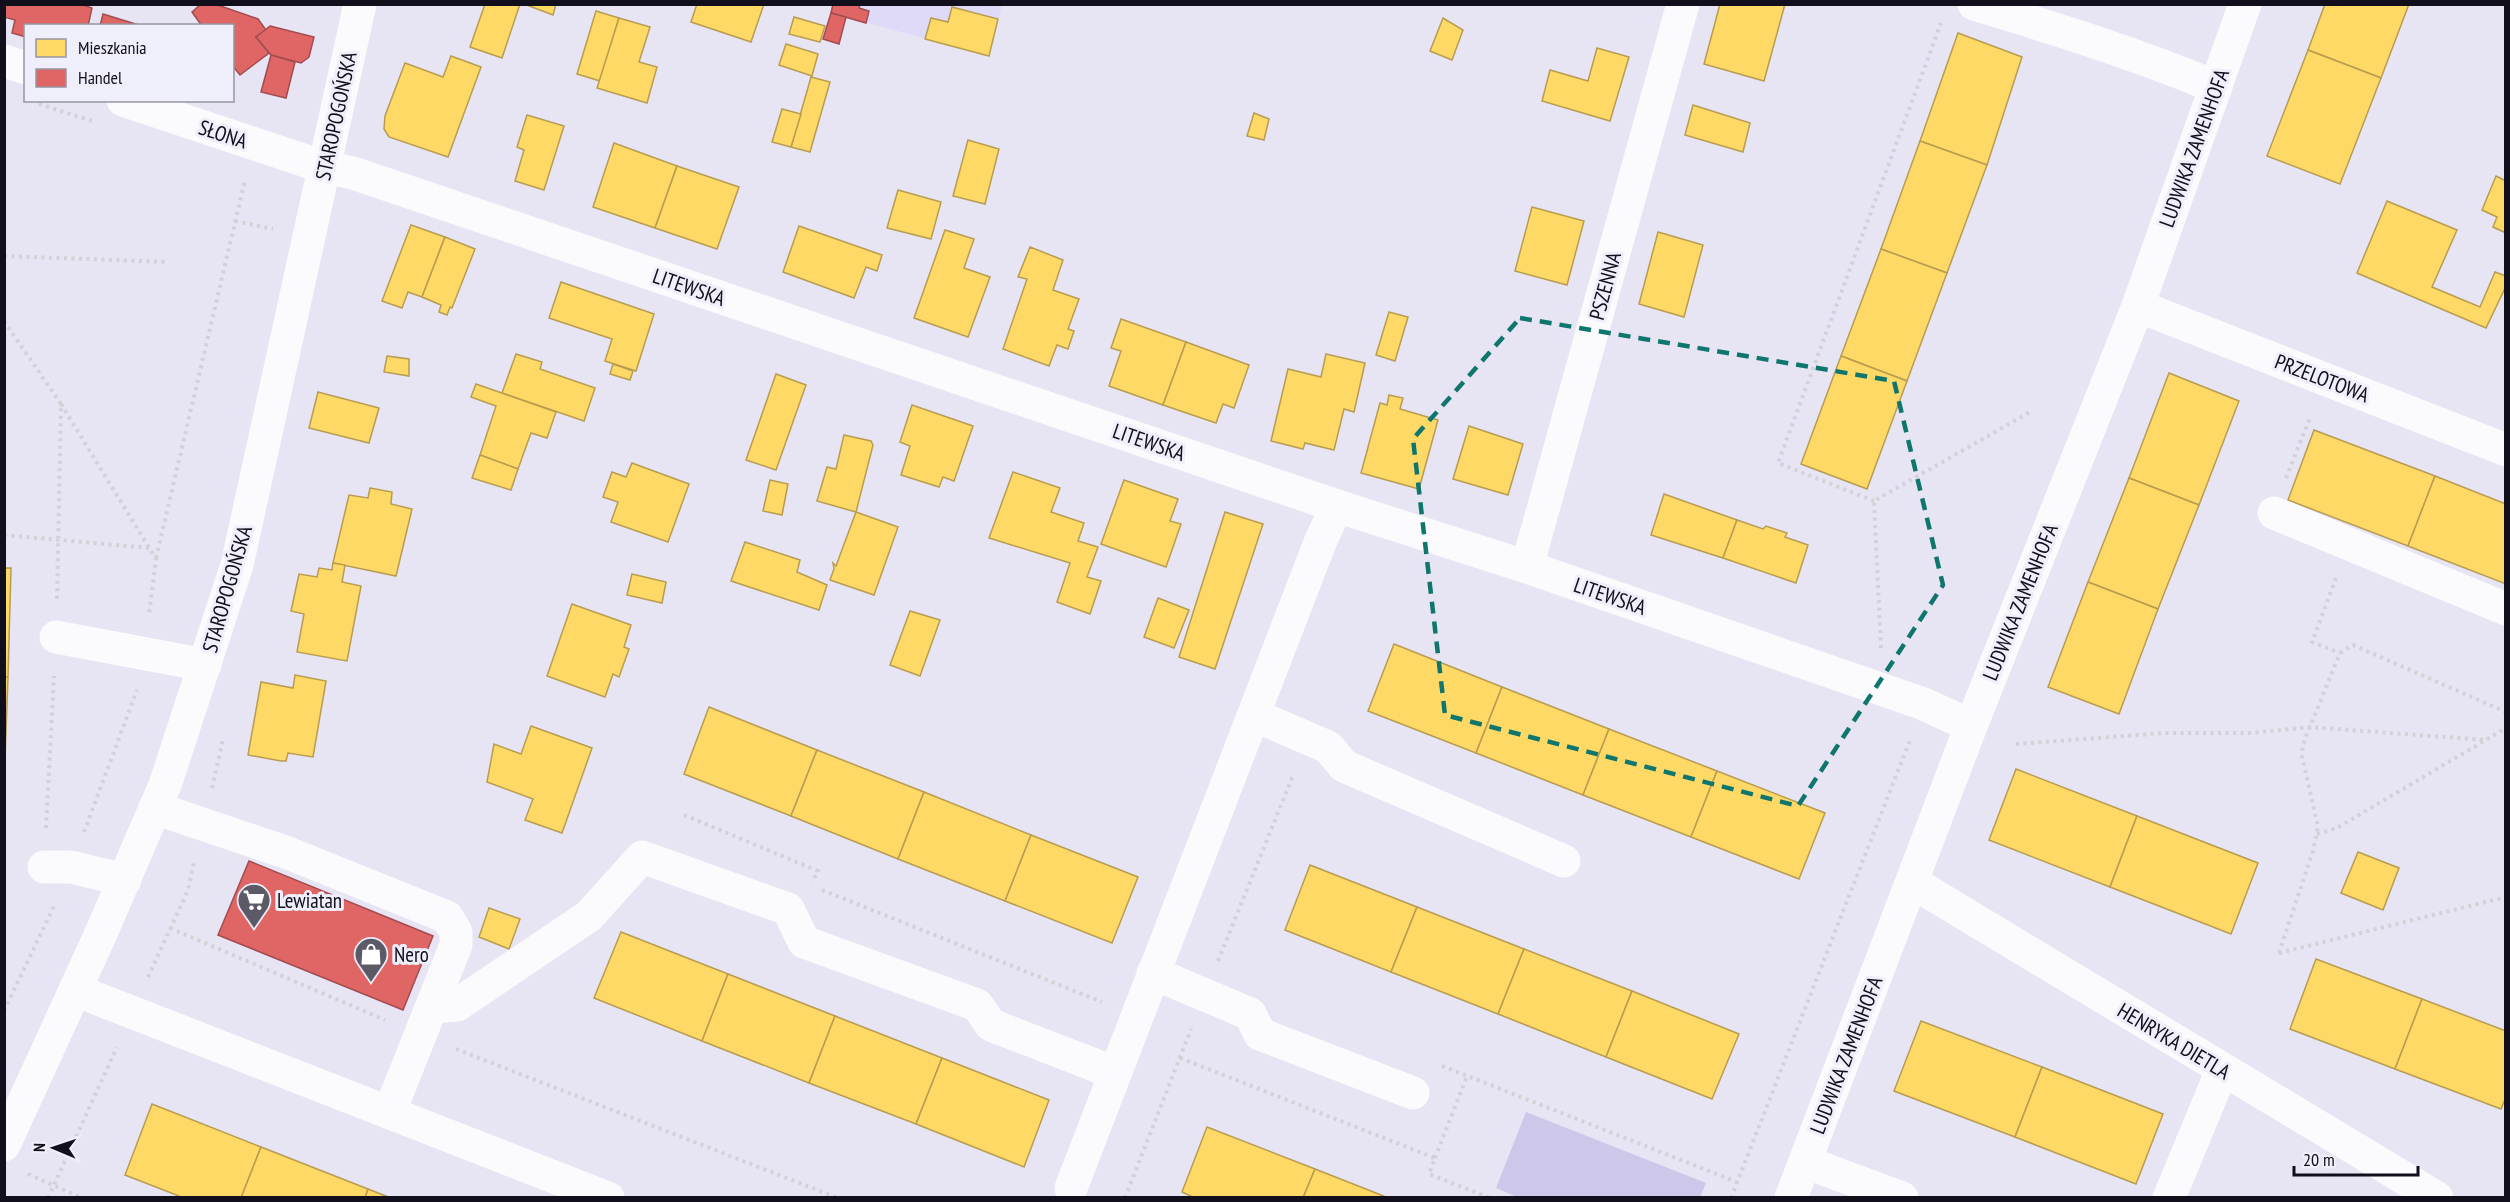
<svg xmlns="http://www.w3.org/2000/svg" width="2510" height="1202" font-family="'PT Sans Narrow',sans-serif">
  <style>
    .built { fill: #dedaf8 }
    .green { fill: #cdc7ea }
    .homes { fill: #ffd966; stroke: #b89c50; stroke-width: 1.5 }
    .shops { fill: #e06666; stroke: #a24c50; stroke-width: 1.5 }
    .lines { fill: none; stroke-linecap: round; stroke-linejoin: round }
    .path { stroke: #d2d1d5; stroke-width: 4; stroke-dasharray: 3 4.5; stroke-linecap: butt }
    .minor { stroke: #fbfbfd; stroke-width: 33 }
    .marked { fill: none; stroke: #0f766e; stroke-width: 4.5; stroke-dasharray: 12 8; stroke-linejoin: round }
    .labels { text-anchor: middle; dominant-baseline: central; stroke-width: 6; stroke-linejoin: round; paint-order: stroke }
    .street-label { font-size: 21px; fill: #110f1b; stroke: #efeefb }
    .poi-label { font-size: 21px; fill: #110f1b; stroke: #efeefb; text-anchor: start }
  </style>
  <rect width="100%" height="100%" fill="#e7e4f4"/>
  <polygon class="built" points="833,5 1002,5 989,56 831,13"/>
  <polygon class="green" points="1526,1112 1706,1183 1700,1197 1519,1198 1496,1188"/>
  <g class="homes">
    <polygon points="485,4 520,4 502,58 470,47"/>
    <polygon points="524,4 556,4 553,15"/>
    <polygon points="697,4 764,4 751,42 691,22"/>
    <polygon points="1720,4 1785,4 1764,81 1704,64"/>
    <polygon points="2325,4 2409,4 2381,78 2308,50"/>
    <polygon points="952,7 998,19 989,56 925,39 931,18 948,22"/>
    <polygon points="596,11 619,18 600,81 577,74"/>
    <polygon points="794,17 825,26 820,42 789,34"/>
    <polygon points="619,18 650,27 639,62 657,67 647,103 597,88"/>
    <polygon points="1443,18 1463,30 1452,60 1430,51"/>
    <polygon points="1958,33 2022,57 1987,165 1920,141"/>
    <polygon points="786,44 818,54 812,76 779,65"/>
    <polygon points="1597,48 1629,57 1610,121 1542,101 1550,70 1588,81"/>
    <polygon points="2308,50 2381,78 2340,184 2267,156"/>
    <polygon points="451,56 481,67 448,157 389,137 384,129 385,116 405,63 443,77"/>
    <polygon points="811,77 830,82 810,152 791,147"/>
    <polygon points="1693,105 1750,123 1743,152 1685,135"/>
    <polygon points="782,109 801,114 791,147 772,142"/>
    <polygon points="1254,113 1269,119 1264,140 1247,136"/>
    <polygon points="527,115 564,126 544,190 515,181 524,150 517,147"/>
    <polygon points="968,140 999,149 985,204 953,196"/>
    <polygon points="1920,141 1987,165 1947,273 1881,249"/>
    <polygon points="614,143 677,166 655,228 593,207"/>
    <polygon points="677,166 739,187 717,249 655,228"/>
    <polygon points="2496,176 2506,181 2506,233 2493,227 2497,217 2482,210"/>
    <polygon points="898,190 941,202 931,239 887,228"/>
    <polygon points="2387,201 2457,230 2432,287 2480,307 2495,272 2506,276 2506,286 2486,328 2357,273"/>
    <polygon points="1532,207 1584,221 1567,285 1515,271"/>
    <polygon points="411,225 445,237 422,297 408,292 402,308 382,301"/>
    <polygon points="799,226 882,255 877,271 866,267 854,298 783,272"/>
    <polygon points="945,230 974,239 964,268 990,277 968,337 914,318"/>
    <polygon points="1658,232 1703,245 1684,317 1639,304"/>
    <polygon points="445,237 475,249 452,308 450,307 447,315 439,312 441,305 422,297"/>
    <polygon points="1030,247 1063,260 1053,290 1079,299 1068,329 1074,331 1068,349 1057,345 1049,366 1003,349 1027,279 1018,277"/>
    <polygon points="1881,249 1947,273 1907,381 1841,356"/>
    <polygon points="561,282 654,314 636,371 605,361 612,339 549,318"/>
    <polygon points="1389,312 1408,317 1395,361 1376,355"/>
    <polygon points="1121,319 1186,342 1163,405 1109,386 1121,351 1111,348"/>
    <polygon points="1186,342 1249,365 1234,408 1223,404 1216,423 1163,405"/>
    <polygon points="516,354 542,362 540,369 595,388 584,421 502,393"/>
    <polygon points="1326,354 1365,363 1354,412 1344,409 1334,450 1305,443 1303,449 1271,441 1288,369 1321,377"/>
    <polygon points="387,356 409,359 409,376 384,372"/>
    <polygon points="1841,356 1907,381 1867,489 1801,464"/>
    <polygon points="613,364 633,371 630,380 610,374"/>
    <polygon points="2169,373 2239,401 2199,505 2129,478"/>
    <polygon points="776,374 806,385 776,470 746,460"/>
    <polygon points="476,384 556,412 547,438 531,433 518,469 480,455 496,406 471,397"/>
    <polygon points="318,392 379,408 369,443 309,428"/>
    <polygon points="1389,395 1403,398 1400,409 1438,420 1419,489 1361,473 1380,403 1387,405"/>
    <polygon points="912,405 973,426 954,481 943,477 939,487 901,475 910,446 900,442"/>
    <polygon points="1469,426 1523,444 1508,495 1453,479"/>
    <polygon points="2314,430 2435,476 2408,546 2288,500"/>
    <polygon points="844,435 871,441 873,445 856,512 817,501 827,467 836,469"/>
    <polygon points="480,455 518,469 511,490 472,478"/>
    <polygon points="632,463 689,484 668,542 611,522 618,502 603,497 612,472 626,477"/>
    <polygon points="1013,472 1060,488 1051,512 1084,523 1078,541 1098,547 1087,577 1101,581 1090,614 1057,602 1070,563 989,538"/>
    <polygon points="2435,476 2506,504 2506,584 2408,546"/>
    <polygon points="2129,478 2199,505 2158,609 2088,582"/>
    <polygon points="770,480 788,484 782,515 763,511"/>
    <polygon points="1124,480 1178,499 1170,521 1181,524 1166,567 1101,544"/>
    <polygon points="370,488 392,492 391,504 412,509 396,576 333,563 349,495 368,498"/>
    <polygon points="1664,494 1737,520 1723,558 1651,535"/>
    <polygon points="856,512 898,527 874,595 830,580 834,569 833,563 836,566"/>
    <polygon points="1225,512 1263,524 1215,669 1179,657"/>
    <polygon points="1737,520 1763,529 1766,526 1787,533 1785,537 1808,545 1796,583 1723,558"/>
    <polygon points="745,542 800,560 797,572 827,585 819,610 731,581"/>
    <polygon points="333,563 345,565 342,582 361,586 347,661 297,652 304,614 291,611 299,574 317,577 319,568 332,570"/>
    <polygon points="4,568 11,568 8,677 4,677"/>
    <polygon points="632,574 666,582 662,603 627,595"/>
    <polygon points="2088,582 2158,609 2119,714 2048,687"/>
    <polygon points="1158,598 1189,610 1174,648 1144,637"/>
    <polygon points="572,604 631,625 624,647 629,649 619,677 613,674 605,697 547,676"/>
    <polygon points="910,611 940,620 920,676 890,665"/>
    <polygon points="1394,644 1502,687 1476,753 1368,711"/>
    <polygon points="295,675 326,681 313,757 288,753 286,761 281,761 248,755 261,682 293,688"/>
    <polygon points="4,677 8,677 4,787"/>
    <polygon points="1502,687 1609,729 1583,795 1476,753"/>
    <polygon points="709,707 817,750 791,816 684,774"/>
    <polygon points="531,726 592,748 562,833 525,820 533,799 487,782 494,744 521,754"/>
    <polygon points="1609,729 1717,771 1691,837 1583,795"/>
    <polygon points="817,750 924,792 898,859 791,816"/>
    <polygon points="2016,769 2137,816 2110,887 1989,840"/>
    <polygon points="1717,771 1825,813 1799,879 1691,837"/>
    <polygon points="924,792 1031,835 1005,901 898,859"/>
    <polygon points="2137,816 2258,863 2231,934 2110,887"/>
    <polygon points="1031,835 1138,877 1112,943 1005,901"/>
    <polygon points="2358,852 2399,868 2383,910 2341,893"/>
    <polygon points="1310,865 1417,907 1391,972 1285,930"/>
    <polygon points="1417,907 1524,949 1498,1014 1391,972"/>
    <polygon points="489,908 520,919 509,949 479,937"/>
    <polygon points="621,932 728,974 702,1041 594,998"/>
    <polygon points="1524,949 1632,991 1606,1057 1498,1014"/>
    <polygon points="2316,959 2422,999 2395,1069 2290,1029"/>
    <polygon points="728,974 835,1016 809,1083 702,1041"/>
    <polygon points="1632,991 1739,1034 1712,1099 1606,1057"/>
    <polygon points="2422,999 2506,1031 2506,1097 2501,1109 2395,1069"/>
    <polygon points="835,1016 942,1058 916,1124 809,1083"/>
    <polygon points="1921,1021 2042,1067 2015,1137 1894,1091"/>
    <polygon points="942,1058 1049,1100 1024,1167 916,1124"/>
    <polygon points="2042,1067 2163,1114 2136,1184 2015,1137"/>
    <polygon points="152,1104 261,1147 241,1198 184,1198 125,1175"/>
    <polygon points="1207,1127 1315,1169 1303,1198 1195,1198 1182,1192"/>
    <polygon points="261,1147 368,1189 365,1198 241,1198"/>
    <polygon points="1315,1169 1376,1193 1388,1198 1303,1198"/>
    <polygon points="368,1189 391,1198 365,1198"/>
  </g>
  <g class="shops">
    <polygon points="4,4 80,4 92,8 88,26 26,26 26,37 12,33 15,20 4,17"/>
    <polygon points="201,4 215,4 258,19 266,30 256,37 269,53 240,75 232,65 232,26 202,26 192,12"/>
    <polygon points="833,4 860,4 859,8 869,11 866,23 831,13"/>
    <polygon points="831,13 846,17 839,44 823,39"/>
    <polygon points="103,14 142,26 100,26"/>
    <polygon points="270,26 314,37 309,57 301,63 271,55 256,37"/>
    <polygon points="271,55 295,62 286,98 261,92"/>
    <polygon points="249,861 433,936 403,1010 218,935"/>
  </g>
  <g class="lines">
    <g class="path">
      <polyline points="39,104 92,121"/>
      <polyline points="235,221 273,229"/>
      <polyline points="4,256 168,262"/>
      <polyline points="4,321 61,404 57,600"/>
      <polyline points="61,404 156,559 149,615"/>
      <polyline points="2286,478 2311,415"/>
      <polyline points="1874,501 1778,463 1941,23"/>
      <polyline points="4,535 149,548"/>
      <polyline points="156,558 245,180"/>
      <polyline points="2336,578 2312,642 2340,653"/>
      <polyline points="1881,648 1874,501 2030,412"/>
      <polyline points="2016,744 2165,733 2250,733 2310,727 2485,740"/>
      <polyline points="212,788 223,739"/>
      <polyline points="684,815 818,871 812,882"/>
      <polyline points="46,828 54,676"/>
      <polyline points="84,832 137,690"/>
      <polyline points="2317,834 2337,828 2506,728"/>
      <polyline points="822,890 1102,1002"/>
      <polyline points="170,928 385,1020"/>
      <polyline points="2279,953 2313,851 2318,827 2302,756 2303,744 2340,653 2353,645 2506,712"/>
      <polyline points="2279,953 2506,897"/>
      <polyline points="1218,961 1294,773"/>
      <polyline points="148,977 188,890 194,862"/>
      <polyline points="4,1011 54,906"/>
      <polyline points="456,1049 838,1198"/>
      <polyline points="1180,1058 1435,1158 1429,1174 1490,1198"/>
      <polyline points="1442,1066 1737,1182"/>
      <polyline points="1435,1158 1467,1076"/>
      <polyline points="28,1174 82,1198"/>
      <polyline points="48,1198 117,1047"/>
      <polyline points="1125,1198 1191,1029"/>
      <polyline points="1731,1198 1910,740"/>
    </g>
    <g class="minor">
      <path d="M1974,4C2056,29 2137,54 2216,87"/>
      <polyline points="4,61 26,68"/>
      <polyline points="123,100 324,167 353,173 1337,506 1527,567 1924,704 1971,726"/>
      <polyline points="2138,306 2506,450"/>
      <polyline points="2274,513 2506,609"/>
      <polyline points="1527,567 1683,4"/>
      <polyline points="56,637 205,665"/>
      <polyline points="1254,715 1328,747 1344,766 1564,861"/>
      <polyline points="155,808 288,853 447,917 456,932 456,945 390,1111"/>
      <polyline points="44,867 71,867 125,880"/>
      <polyline points="1912,882 2437,1198"/>
      <polyline points="1153,973 1250,1014 1260,1034 1413,1093"/>
      <polyline points="75,990 608,1198"/>
      <polyline points="432,1007 457,1005 589,916 642,857 788,909 804,942 977,1005 991,1025 1115,1073"/>
      <polyline points="4,1145 98,940 165,785 237,565 360,4"/>
      <polyline points="1805,1162 1902,1198"/>
      <polyline points="1071,1188 1321,540 1337,506"/>
      <polyline points="1791,1198 1971,726 2138,306 2245,4"/>
      <polyline points="2169,1198 2222,1070"/>
    </g>
  </g>
  <path class="marked" d="M1520,318L1894,381L1943,585L1798,806L1445,715L1413,439Z"/>
  <defs>
    <symbol id="supermarket-pin" viewBox="-11 -11 22 30"><path d="M0 17L-7.5 6A9.5 9.5 0 1 1 7.5 6Z" fill="#5c5a67" stroke="#efeefb"/><path d="M-6-5.5h2.5l.6 2H6L4.5 2H-2.5L-4.4-4H-6ZM-1.5 3.2a1.3 1.3 0 1 0 .1 0ZM3 3.2a1.3 1.3 0 1 0 .1 0Z" fill="#fff"/></symbol>
    <symbol id="shop-pin" viewBox="-11 -11 22 30"><path d="M0 17L-7.5 6A9.5 9.5 0 1 1 7.5 6Z" fill="#5c5a67" stroke="#efeefb"/><path d="M-5-2.5h2.3a2.7 3.5 0 0 1 5.4 0H5L5.5 6h-11ZM-1.5-2.5h3a1.5 2.3 0 0 0-3 0Z" fill="#fff"/></symbol>
  </defs>
  <g fill-rule="evenodd">
    <use href="#supermarket-pin" x="235" y="881" width="38" height="52"/>
    <use href="#shop-pin" x="352" y="935" width="38" height="52"/>
  </g>
  <g class="labels">
    <g class="street-label">
      <text transform="translate(336 116) rotate(-78)">STAROPOGOŃSKA</text>
      <text transform="translate(223 134) rotate(18)">SŁONA</text>
      <text transform="translate(2194 148) rotate(-70)">LUDWIKA ZAMENHOFA</text>
      <text transform="translate(1605 286) rotate(-75)">PSZENNA</text>
      <text transform="translate(689 287) rotate(19)">LITEWSKA</text>
      <text transform="translate(2322 378) rotate(21)">PRZELOTOWA</text>
      <text transform="translate(1149 442) rotate(19)">LITEWSKA</text>
      <text transform="translate(227 589) rotate(-74)">STAROPOGOŃSKA</text>
      <text transform="translate(1610 596) rotate(19)">LITEWSKA</text>
      <text transform="translate(2020 602) rotate(-68)">LUDWIKA ZAMENHOFA</text>
      <text transform="translate(2174 1041) rotate(31)">HENRYKA DIETLA</text>
      <text transform="translate(1846 1055) rotate(-69)">LUDWIKA ZAMENHOFA</text>
    </g>
    <g class="poi-label">
      <text x="277" y="900">Lewiatan</text>
      <text x="394" y="954">Nero</text>
    </g>
  </g>
  <rect width="2510" height="1202" fill="none" stroke="#110f1b" stroke-width="12"/>
  <rect x="24" y="24" width="210" height="78" fill="#efeefb" stroke="#9695a1" stroke-width="1.5"/>
  <rect x="36" y="39" width="30" height="18" fill="#ffd966" stroke="#9695a1" stroke-width="1.5"/>
  <text x="78" y="54" font-size="18" fill="#110f1b">Mieszkania</text>
  <rect x="36" y="69" width="30" height="18" fill="#e06666" stroke="#9695a1" stroke-width="1.5"/>
  <text x="78" y="84" font-size="18" fill="#110f1b">Handel</text>
  <g transform="translate(54 1148) rotate(272)" stroke="#efeefb" stroke-width="4.5" paint-order="stroke">
  <path d="M0-4.5L10 22L0 15L-10 22Z" fill="#110f1b"/>
  <text y="-9" font-size="16" font-weight="bold" text-anchor="middle" fill="#110f1b">N</text>
  </g>
  <path d="M2294 1166v9h124v-9" fill="none" stroke="#110f1b" stroke-width="3"/>
  <text x="2303" y="1166" font-size="18" fill="#110f1b" stroke="#efeefb" stroke-width="4.5" paint-order="stroke">20 m</text>
</svg>
